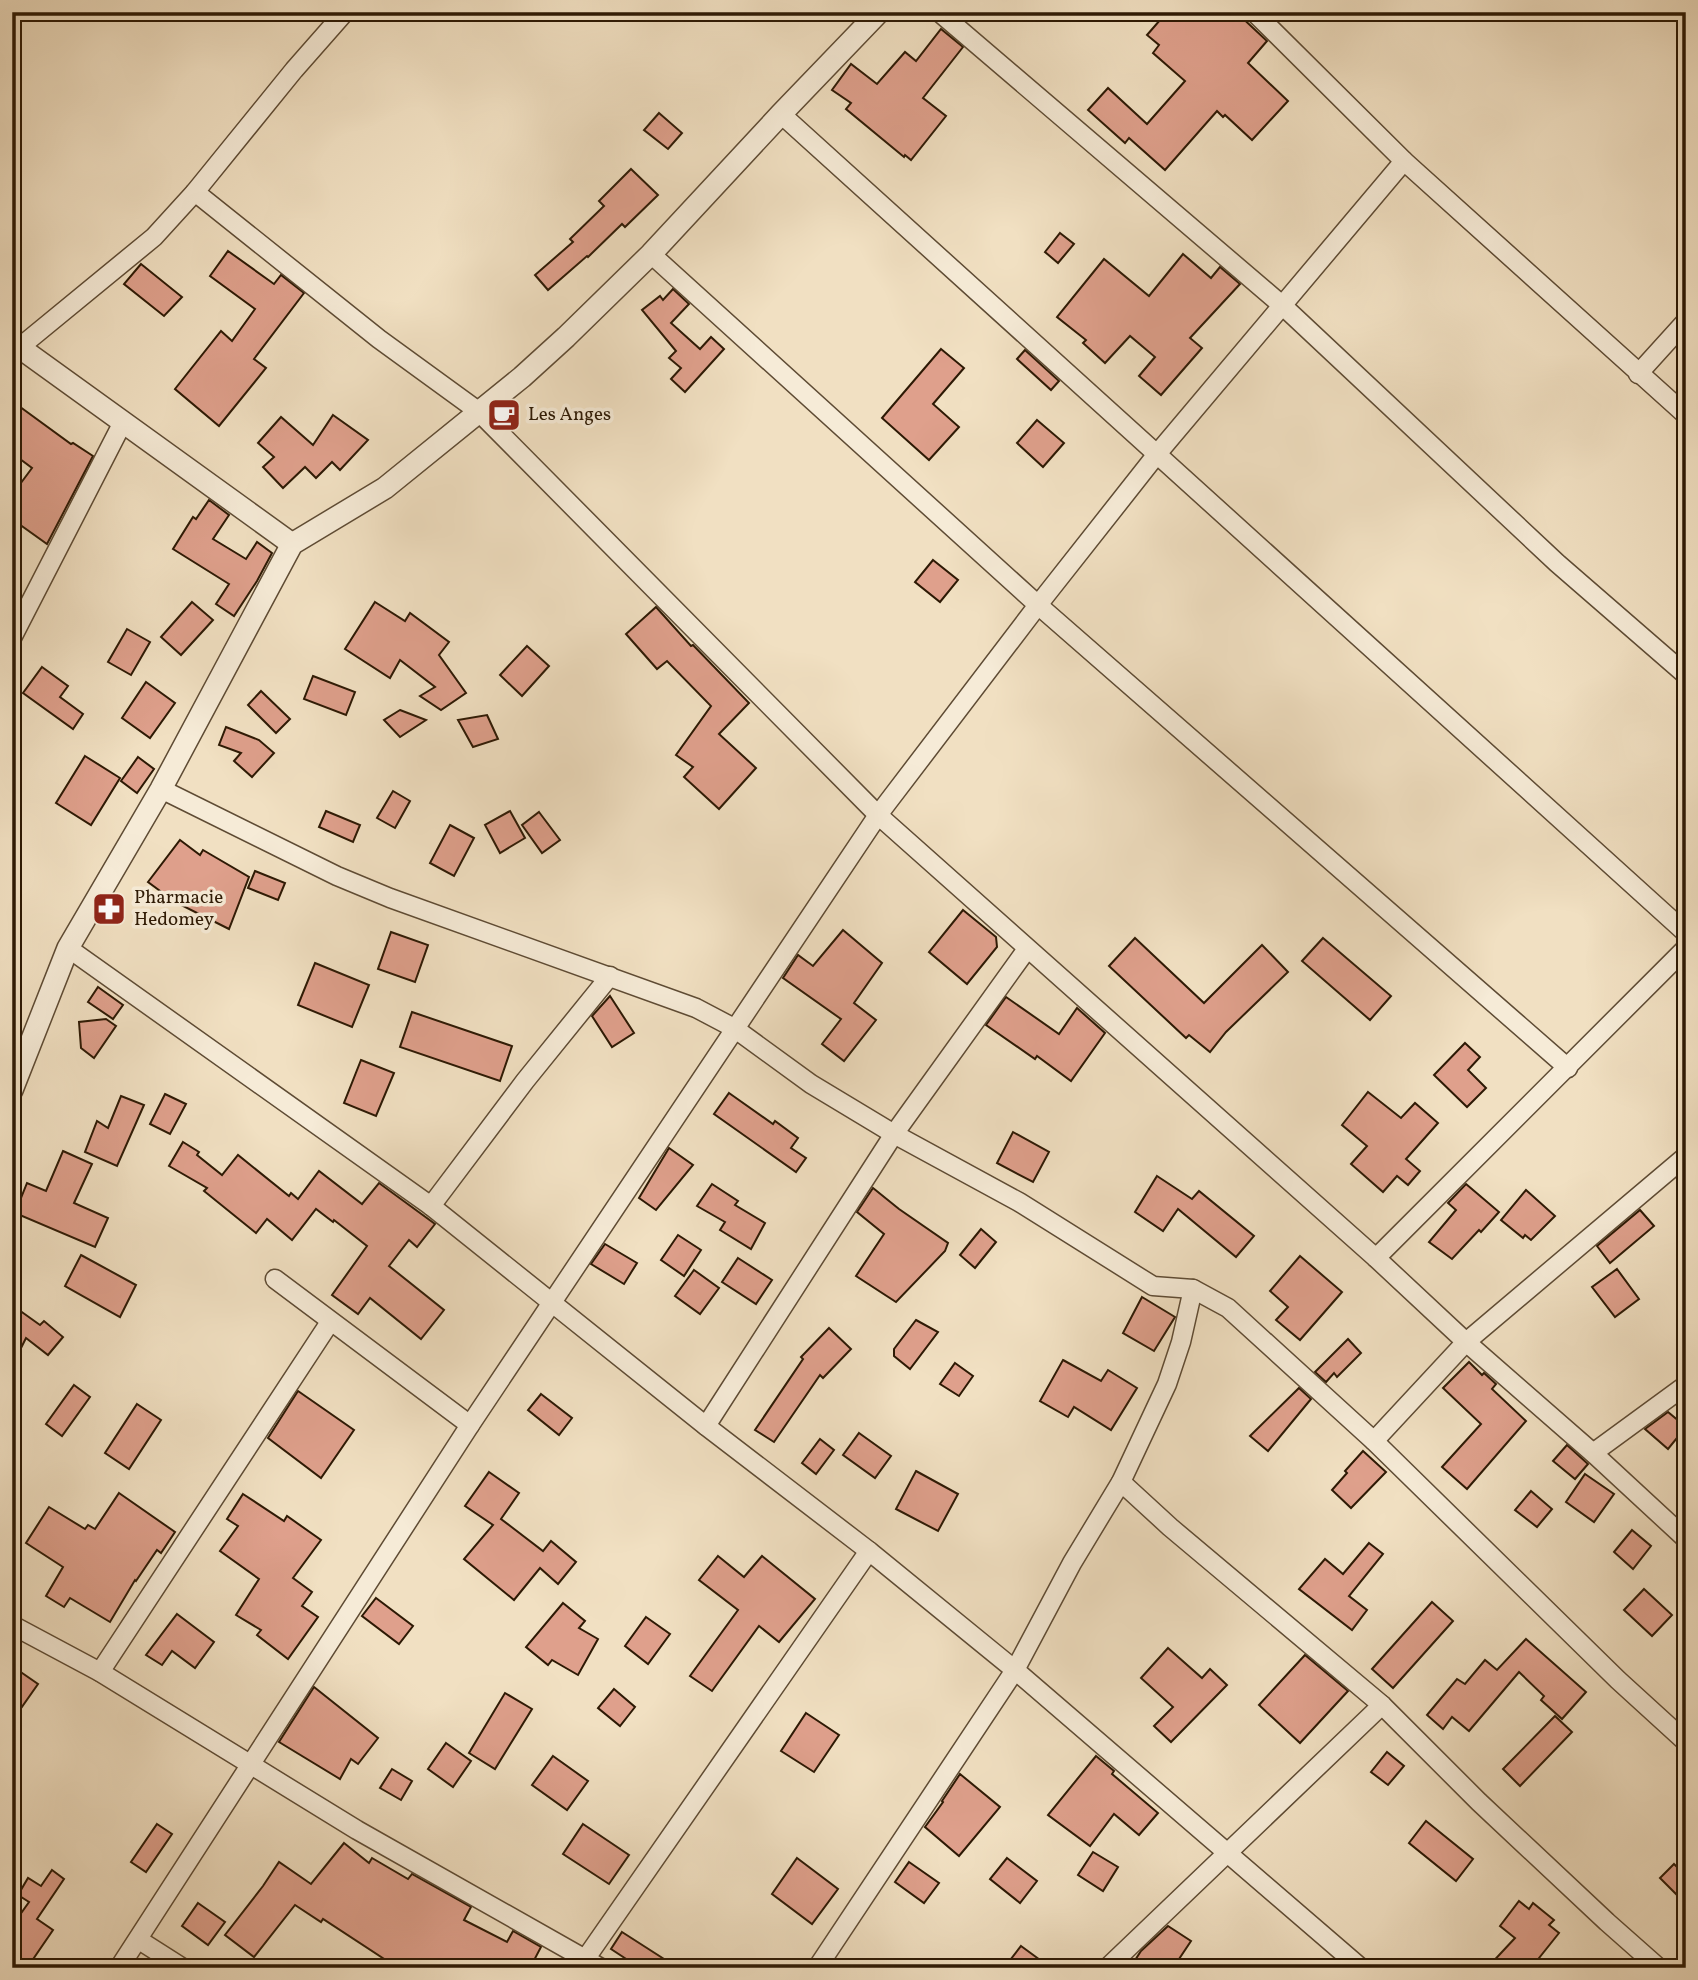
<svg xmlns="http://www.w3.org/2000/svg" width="1698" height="1980" font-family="Vollkorn,serif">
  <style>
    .building { fill: #dfa08c; stroke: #2d1904; stroke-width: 2 }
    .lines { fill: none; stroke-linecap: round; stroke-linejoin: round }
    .minor-casing { stroke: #5e4b34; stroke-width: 21 }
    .tertiary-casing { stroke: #5e4b34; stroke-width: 24 }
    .minor { stroke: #f6ebd7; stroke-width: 18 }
    .tertiary { stroke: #f6ebd7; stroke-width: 21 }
    .labels { text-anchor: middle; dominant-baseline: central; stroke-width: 7; stroke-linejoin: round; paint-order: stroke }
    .poi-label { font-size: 19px; fill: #2d1904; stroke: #f6ebd7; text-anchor: start }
  </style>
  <rect width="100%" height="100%" fill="#f1e0c2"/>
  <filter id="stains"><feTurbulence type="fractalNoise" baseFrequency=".00286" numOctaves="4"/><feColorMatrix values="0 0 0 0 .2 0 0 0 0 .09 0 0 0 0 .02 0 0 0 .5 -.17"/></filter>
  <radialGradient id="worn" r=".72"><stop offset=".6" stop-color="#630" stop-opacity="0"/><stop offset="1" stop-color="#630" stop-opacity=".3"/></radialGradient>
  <g class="building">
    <polygon points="1167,12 1236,12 1267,41 1248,63 1288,101 1252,140 1225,115 1223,117 1217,111 1165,170 1129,138 1125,143 1088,110 1108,88 1147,124 1185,81 1153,53 1159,45 1147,35"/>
    <polygon points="941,29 963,47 923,98 946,116 911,160 905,155 904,157 846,109 851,103 832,90 851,64 877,84 905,52 916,61"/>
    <polygon points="659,113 682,133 668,149 644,130"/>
    <polygon points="631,169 658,195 625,227 622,224 588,257 587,256 548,290 535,275 573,242 570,239 604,206 599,201"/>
    <polygon points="1060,233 1074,244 1058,263 1045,252"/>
    <polygon points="228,251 274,284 281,275 304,293 254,359 266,368 219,426 175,389 221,331 232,341 255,309 210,276"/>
    <polygon points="1183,254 1211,278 1220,267 1240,284 1190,338 1202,348 1161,395 1139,376 1155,357 1130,336 1105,363 1083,343 1086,340 1057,317 1104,259 1149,296"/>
    <polygon points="141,264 182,297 164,316 124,284"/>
    <polygon points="673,289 689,304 671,323 700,349 711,337 724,349 685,392 671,379 681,368 669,358 676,351 642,310 660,296 663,300"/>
    <polygon points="941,349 964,368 933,404 959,427 929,460 882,418"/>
    <polygon points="1025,350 1059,381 1051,390 1017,359"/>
    <polygon points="12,401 71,444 73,443 93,456 47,544 12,519 12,495 32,468 12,453"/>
    <polygon points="333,415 368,440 340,470 332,462 316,478 305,467 283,488 263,467 274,457 258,443 281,417 313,445"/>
    <polygon points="1037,420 1064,443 1043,467 1017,443"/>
    <polygon points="209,500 229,515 213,539 246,559 257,542 272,553 257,581 234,616 216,604 229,584 173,549 193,517 196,519"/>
    <polygon points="933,560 958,580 940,602 915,582"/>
    <polygon points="192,602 213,620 181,655 161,637"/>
    <polygon points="375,602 405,621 410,613 449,642 439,655 466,693 441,710 420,696 435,687 400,660 390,678 345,649"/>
    <polygon points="656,607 691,646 693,645 749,703 719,734 756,768 719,809 684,777 693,767 676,755 711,706 667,661 657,669 626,634"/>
    <polygon points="127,629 150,642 131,675 108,662"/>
    <polygon points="527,646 549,666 522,696 500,675"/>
    <polygon points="42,667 68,686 60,697 83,714 73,729 23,693"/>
    <polygon points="313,676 355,692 346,715 304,699"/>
    <polygon points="146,682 175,703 150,738 122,718"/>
    <polygon points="261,691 290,719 276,733 248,705"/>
    <polygon points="400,710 426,720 400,737 384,720"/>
    <polygon points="487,715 498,739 473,747 458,720"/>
    <polygon points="226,727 259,740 274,753 252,777 234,761 241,753 219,745"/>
    <polygon points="85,756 120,778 91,825 56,803"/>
    <polygon points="138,757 154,769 137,793 121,781"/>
    <polygon points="393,791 410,801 395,828 377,818"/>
    <polygon points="326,811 360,825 353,842 319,827"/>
    <polygon points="510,811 525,838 500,853 485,825"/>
    <polygon points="539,812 560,840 542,853 522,825"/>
    <polygon points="450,825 474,838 454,876 430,863"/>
    <polygon points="180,840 200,855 203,850 249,877 229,929 175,902 148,882"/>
    <polygon points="255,871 285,883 278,900 248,888"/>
    <polygon points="963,910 996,937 997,947 967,984 929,952"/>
    <polygon points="843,930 882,963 854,1003 876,1020 844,1061 822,1044 841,1019 783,978 798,955 813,966"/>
    <polygon points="391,932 428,945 415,982 378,969"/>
    <polygon points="1135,938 1204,1003 1262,945 1288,972 1226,1032 1210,1052 1189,1035 1186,1038 1109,966"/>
    <polygon points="1323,938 1391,996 1370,1020 1302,961"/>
    <polygon points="315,963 369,985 352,1027 298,1005"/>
    <polygon points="98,987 123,1005 113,1019 88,1002"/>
    <polygon points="610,996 634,1033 612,1047 592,1016"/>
    <polygon points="1006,997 1059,1034 1077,1008 1105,1033 1071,1081 1037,1056 1035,1059 986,1025"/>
    <polygon points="412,1012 512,1046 500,1081 400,1047"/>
    <polygon points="106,1019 116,1026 94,1058 81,1048 79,1022"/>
    <polygon points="1465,1043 1480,1057 1468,1070 1486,1088 1467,1107 1434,1075"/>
    <polygon points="361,1060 394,1073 376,1116 344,1103"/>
    <polygon points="1368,1092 1401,1118 1415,1103 1438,1123 1406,1159 1420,1171 1408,1185 1397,1176 1383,1192 1351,1164 1367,1146 1342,1125"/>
    <polygon points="729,1093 773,1124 775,1121 798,1138 791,1148 806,1158 796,1172 714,1114"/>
    <polygon points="165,1094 186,1104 170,1134 150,1124"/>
    <polygon points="121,1096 144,1105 117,1166 85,1152 97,1121 108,1128"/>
    <polygon points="1013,1132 1049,1152 1033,1182 997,1163"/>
    <polygon points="183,1142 199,1152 197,1155 222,1175 238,1155 289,1196 291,1193 298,1199 319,1171 362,1204 379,1183 435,1224 417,1247 409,1240 389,1266 444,1310 421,1339 370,1298 358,1314 332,1295 367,1246 334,1220 333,1222 316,1209 292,1240 267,1219 256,1233 204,1191 207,1188 169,1166"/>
    <polygon points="669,1148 693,1165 656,1210 639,1198"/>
    <polygon points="63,1151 92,1164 74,1203 108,1218 95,1247 15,1213 27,1183 46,1191"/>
    <polygon points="1157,1176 1192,1199 1199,1191 1254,1236 1236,1257 1178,1209 1163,1231 1135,1212"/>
    <polygon points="712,1184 738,1201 735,1205 765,1223 751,1249 720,1230 725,1222 697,1206"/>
    <polygon points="1466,1184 1499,1212 1481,1232 1479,1230 1452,1259 1429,1242 1456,1210 1448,1203"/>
    <polygon points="873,1188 899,1209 948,1243 945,1251 896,1302 856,1276 884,1234 857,1212"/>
    <polygon points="1526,1190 1555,1216 1531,1240 1525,1235 1523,1238 1501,1220"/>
    <polygon points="1640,1210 1654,1226 1610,1263 1597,1246"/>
    <polygon points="981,1229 996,1242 975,1268 960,1255"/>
    <polygon points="678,1235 701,1250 684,1276 661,1260"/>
    <polygon points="605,1244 637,1263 624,1284 591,1264"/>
    <polygon points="81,1255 136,1285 120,1317 65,1286"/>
    <polygon points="1300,1256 1342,1292 1300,1340 1276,1320 1288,1307 1270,1291"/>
    <polygon points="738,1258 772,1280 756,1304 722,1282"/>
    <polygon points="1617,1269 1639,1299 1615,1317 1592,1287"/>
    <polygon points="694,1270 719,1288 700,1314 675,1296"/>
    <polygon points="1142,1297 1175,1317 1154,1351 1123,1333"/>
    <polygon points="12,1305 40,1325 44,1321 63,1337 48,1355 26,1338 12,1366"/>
    <polygon points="916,1320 938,1332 910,1369 894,1356 894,1349"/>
    <polygon points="829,1328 851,1349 823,1378 820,1375 774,1442 755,1430 803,1359 801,1357"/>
    <polygon points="1348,1339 1361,1353 1337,1377 1334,1373 1326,1382 1315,1372"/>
    <polygon points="1063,1360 1101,1381 1108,1370 1137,1388 1111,1430 1074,1407 1068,1417 1040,1401"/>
    <polygon points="1469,1362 1482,1375 1484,1373 1496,1384 1492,1389 1526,1421 1467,1489 1442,1467 1481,1424 1443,1388"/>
    <polygon points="955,1363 973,1376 959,1396 940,1384"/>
    <polygon points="74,1385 90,1397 62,1436 46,1424"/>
    <polygon points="1299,1388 1311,1399 1268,1451 1250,1436"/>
    <polygon points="298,1391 354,1430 321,1478 268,1438"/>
    <polygon points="541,1394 572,1418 559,1435 528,1410"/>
    <polygon points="137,1404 161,1420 129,1469 105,1453"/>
    <polygon points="1668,1412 1686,1427 1668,1449 1645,1429"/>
    <polygon points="859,1433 891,1456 875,1478 843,1455"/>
    <polygon points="820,1439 834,1450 816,1474 802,1463"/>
    <polygon points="1567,1445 1588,1464 1575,1479 1553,1461"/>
    <polygon points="1363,1451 1386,1472 1351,1508 1332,1490 1347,1473 1345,1471"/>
    <polygon points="916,1471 958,1494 938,1531 896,1509"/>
    <polygon points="489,1472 519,1493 501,1519 543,1551 551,1541 576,1562 558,1584 540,1568 514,1600 464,1559 493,1525 465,1506"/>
    <polygon points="1585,1474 1614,1494 1594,1522 1566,1502"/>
    <polygon points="1531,1491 1552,1509 1537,1527 1515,1510"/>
    <polygon points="119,1493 175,1532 161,1553 157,1550 136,1581 135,1580 110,1622 70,1598 64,1607 46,1596 63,1567 26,1543 49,1507 85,1529 88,1525 95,1529"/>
    <polygon points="243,1494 284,1521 287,1516 321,1540 293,1578 312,1592 302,1606 318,1617 288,1659 257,1635 261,1630 236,1615 259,1579 220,1551 238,1526 227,1519"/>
    <polygon points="1632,1530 1651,1546 1633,1569 1614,1552"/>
    <polygon points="1369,1543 1383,1554 1349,1596 1367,1610 1352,1630 1299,1589 1325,1559 1343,1574"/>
    <polygon points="718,1556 744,1577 762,1556 815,1599 779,1642 759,1626 712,1691 690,1676 738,1610 699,1580"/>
    <polygon points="1644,1589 1672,1615 1652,1636 1624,1610"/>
    <polygon points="376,1598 413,1626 399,1644 362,1616"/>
    <polygon points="1432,1602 1453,1621 1393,1688 1372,1669"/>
    <polygon points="563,1603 585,1621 579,1628 598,1639 578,1675 552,1660 548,1665 526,1647"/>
    <polygon points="177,1614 214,1642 195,1668 172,1651 162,1665 146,1655"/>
    <polygon points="646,1617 670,1634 648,1664 625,1646"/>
    <polygon points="1526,1639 1586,1692 1562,1719 1541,1700 1544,1696 1519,1672 1469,1731 1452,1717 1443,1729 1427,1715 1457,1679 1465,1684 1485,1660 1497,1670"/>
    <polygon points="1168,1648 1202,1678 1210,1669 1227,1685 1171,1742 1154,1726 1173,1707 1141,1678"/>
    <polygon points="1305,1655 1348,1691 1300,1743 1259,1705"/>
    <polygon points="12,1666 38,1684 12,1721"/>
    <polygon points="314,1687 378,1738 358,1764 351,1759 340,1779 279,1742"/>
    <polygon points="614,1689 635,1707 620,1726 598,1708"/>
    <polygon points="505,1693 532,1709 495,1769 469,1753"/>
    <polygon points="806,1713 839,1735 814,1772 781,1751"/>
    <polygon points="1555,1716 1572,1732 1520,1786 1503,1769"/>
    <polygon points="446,1743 471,1761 453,1787 428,1769"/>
    <polygon points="1387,1752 1404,1766 1388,1785 1371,1772"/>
    <polygon points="553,1756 588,1781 567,1810 532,1785"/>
    <polygon points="1096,1756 1114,1771 1112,1774 1158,1813 1139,1835 1114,1814 1090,1846 1048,1815"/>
    <polygon points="392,1769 412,1781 401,1800 380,1788"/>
    <polygon points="960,1774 1000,1807 959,1856 925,1827 943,1802 942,1801"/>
    <polygon points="1426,1821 1473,1859 1456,1881 1409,1843"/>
    <polygon points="157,1824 172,1834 146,1872 131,1862"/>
    <polygon points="583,1824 629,1855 609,1884 563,1854"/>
    <polygon points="344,1843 369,1863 372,1858 408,1879 412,1874 471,1907 464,1920 507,1942 513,1931 541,1947 530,1968 398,1968 323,1919 321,1922 295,1905 254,1957 225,1935 263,1886 279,1862 311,1884"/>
    <polygon points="1093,1852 1118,1867 1103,1891 1078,1875"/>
    <polygon points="797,1858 838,1889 812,1924 772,1894"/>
    <polygon points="1007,1858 1037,1881 1020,1903 990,1879"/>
    <polygon points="909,1862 939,1883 924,1903 895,1882"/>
    <polygon points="1674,1864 1686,1876 1686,1886 1677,1895 1660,1878"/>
    <polygon points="52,1870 64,1879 37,1919 53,1930 27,1968 12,1968 12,1926 29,1902 18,1895 28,1878 41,1886"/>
    <polygon points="1519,1901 1529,1909 1533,1903 1554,1920 1549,1925 1559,1933 1531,1968 1487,1968 1515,1938 1500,1926"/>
    <polygon points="198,1903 225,1922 208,1945 182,1926"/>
    <polygon points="1168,1926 1191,1941 1173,1968 1130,1968 1141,1951"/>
    <polygon points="622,1932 678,1968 640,1968 611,1949"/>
    <polygon points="1021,1946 1051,1968 1004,1968"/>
  </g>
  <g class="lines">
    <defs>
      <g id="minor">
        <polyline points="939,12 1283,306 1557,563 1686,675"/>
        <polyline points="1254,12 1404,161 1686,415"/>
        <polyline points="781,114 1686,933"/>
        <polyline points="195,192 379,339 478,411 878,815 1038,605 1157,454 1404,161"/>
        <polyline points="651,254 1038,605 1568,1068"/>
        <polyline points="20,347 154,237 195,192 294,70 345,12"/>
        <polyline points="1638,374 1686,321"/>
        <polyline points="12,638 123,422"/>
        <polyline points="161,789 337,876 390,898 696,1008 734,1028 811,1084 894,1134 1019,1202 1153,1286 1193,1289 1228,1308 1374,1441 1618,1680 1686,1742"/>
        <polyline points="68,948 431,1206 706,1426 869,1551 1015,1670 1361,1968"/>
        <polyline points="431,1206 525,1081 610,976"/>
        <polyline points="1376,1258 1686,948"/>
        <polyline points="275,1279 470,1425"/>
        <polyline points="706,1426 894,1134 1027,949"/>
        <polyline points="1374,1441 1466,1342 1593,1453 1686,1539"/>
        <polyline points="1593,1453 1686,1385"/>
        <polyline points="1121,1482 1170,1527 1382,1705 1479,1802 1607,1922 1659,1968"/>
        <polyline points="12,1625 100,1672 357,1830 601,1968"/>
        <polyline points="100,1672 330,1322"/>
        <polyline points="139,1940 183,1968"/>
        <polyline points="586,1958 869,1551"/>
        <polyline points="119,1968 470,1425 878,815 1376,1258 1466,1342 1686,1156"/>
        <polyline points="817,1968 1015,1670 1072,1563 1121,1482 1167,1384 1181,1342 1193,1289"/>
        <polyline points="1107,1968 1382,1705"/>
      </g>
      <g id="tertiary">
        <polyline points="12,342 292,544"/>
        <polyline points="12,1090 68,948 161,789 292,544 385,488 522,377 566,337 651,254 781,114 879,12"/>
      </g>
    </defs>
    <use href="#minor" class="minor-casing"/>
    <use href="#tertiary" class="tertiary-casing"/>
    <use href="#minor" class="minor"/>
    <use href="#tertiary" class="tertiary"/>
  </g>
  <defs>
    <symbol id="cafe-square" viewBox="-11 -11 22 22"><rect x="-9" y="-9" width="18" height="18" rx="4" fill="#8f2418" stroke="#f6ebd7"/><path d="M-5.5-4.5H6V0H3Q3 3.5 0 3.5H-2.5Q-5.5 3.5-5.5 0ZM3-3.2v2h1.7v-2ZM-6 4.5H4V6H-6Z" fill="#fff"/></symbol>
    <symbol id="pharmacy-square" viewBox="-11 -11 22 22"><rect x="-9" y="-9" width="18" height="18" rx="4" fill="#8f2418" stroke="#f6ebd7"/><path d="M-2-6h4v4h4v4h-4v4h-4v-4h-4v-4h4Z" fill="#fff"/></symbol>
  </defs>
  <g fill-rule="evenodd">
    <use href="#cafe-square" x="485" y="396" width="38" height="38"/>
    <use href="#pharmacy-square" x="90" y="890" width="38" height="38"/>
  </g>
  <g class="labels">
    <g class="poi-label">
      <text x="528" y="415">Les Anges</text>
      <text x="134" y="898">Pharmacie<tspan x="134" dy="22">Hedomey</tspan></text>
    </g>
  </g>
  <rect width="1698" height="1980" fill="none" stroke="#f1e0c2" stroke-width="42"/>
  <rect x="14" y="14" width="1670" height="1952" fill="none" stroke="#2d1904" stroke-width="3.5"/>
  <rect x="21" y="21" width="1656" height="1938" fill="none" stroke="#2d1904" stroke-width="2"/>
  <rect width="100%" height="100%" filter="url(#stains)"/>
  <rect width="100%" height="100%" fill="url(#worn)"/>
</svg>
